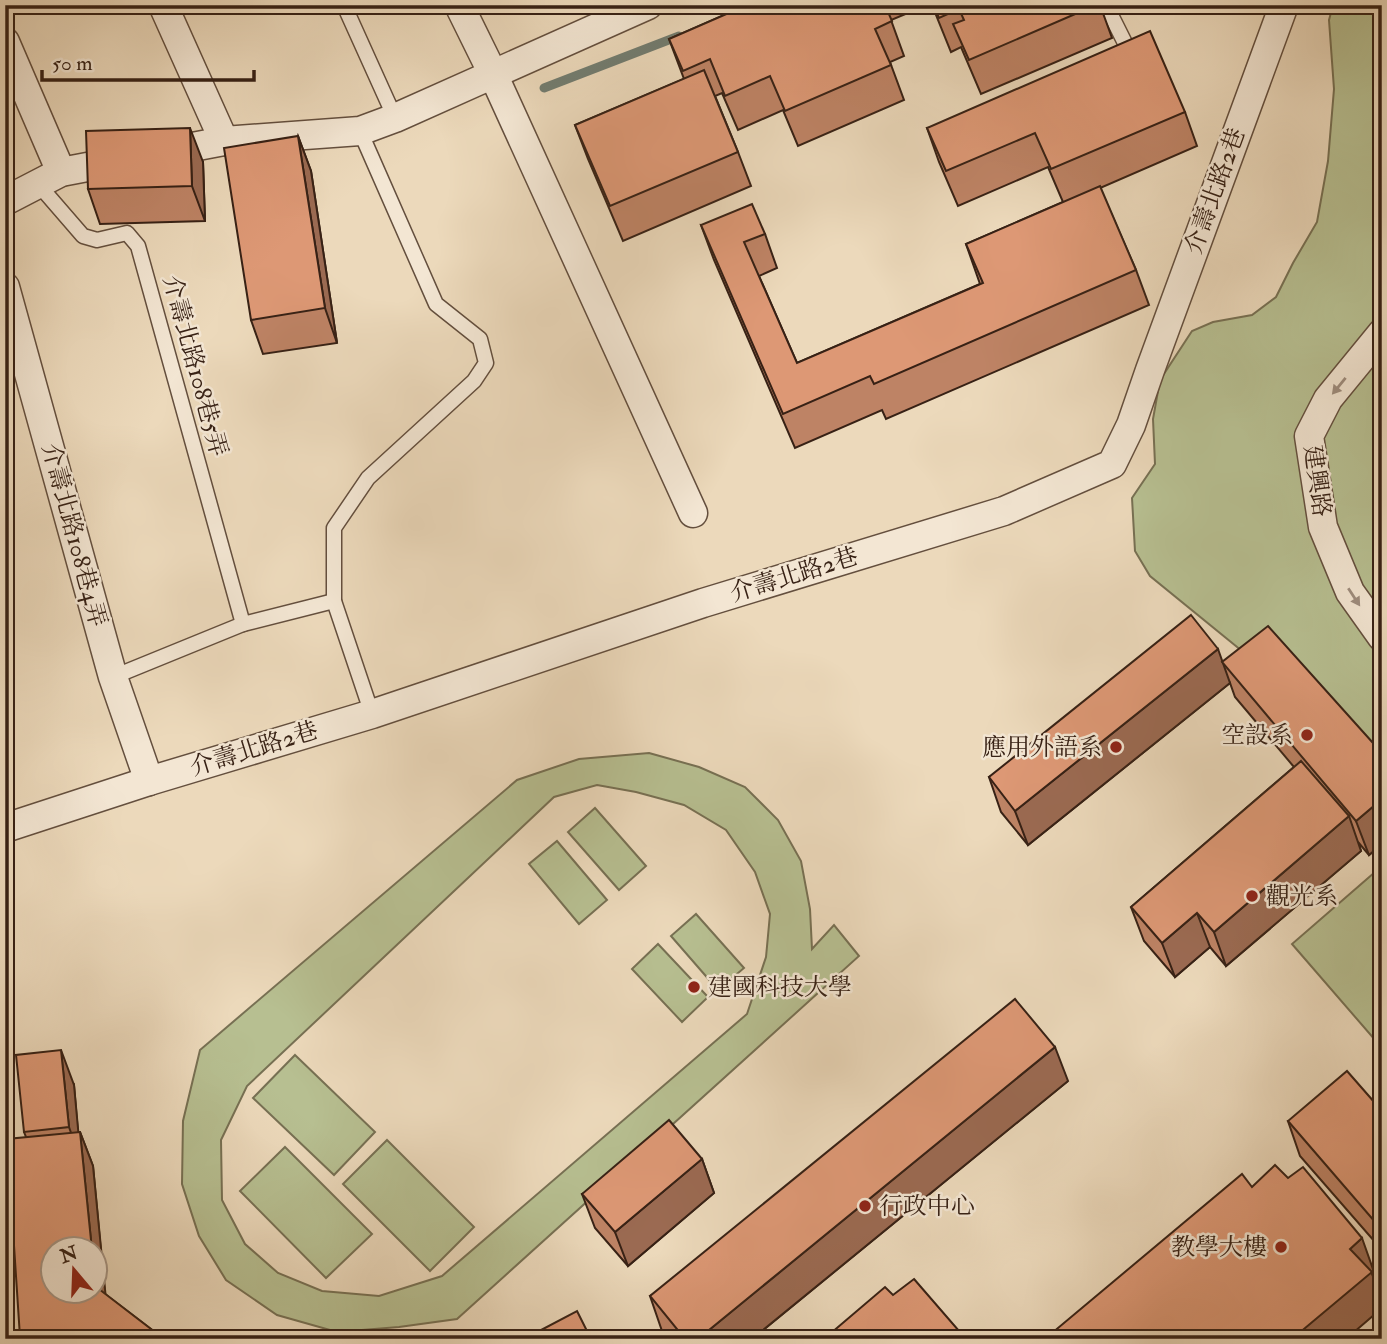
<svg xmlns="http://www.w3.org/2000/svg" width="1387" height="1344" font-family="'IM FELL Double Pica','Noto Serif TC',serif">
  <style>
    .green { fill: #b7bf91; stroke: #777053; stroke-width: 2; fill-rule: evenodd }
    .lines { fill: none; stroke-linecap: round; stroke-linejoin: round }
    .stream { stroke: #727d71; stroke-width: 9 }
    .service-casing { stroke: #644f3e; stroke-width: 17 }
    .minor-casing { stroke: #644f3e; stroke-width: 31 }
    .service { stroke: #f3e6d3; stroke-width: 14 }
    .minor { stroke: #f3e6d3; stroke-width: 28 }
    .wall { fill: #be8365; stroke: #372115; stroke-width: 2 }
    .shaded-wall { fill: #9b6a52; stroke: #372115; stroke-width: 2 }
    .building { fill: #dd9875; stroke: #372115; stroke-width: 2 }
    .oneway { fill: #9e8d7e }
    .poi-dot { fill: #8f2418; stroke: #f3e6d3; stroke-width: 2.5 }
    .labels { text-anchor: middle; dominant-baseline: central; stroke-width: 5; stroke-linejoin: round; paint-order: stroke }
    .street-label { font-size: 24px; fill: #372115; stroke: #f3e6d3 }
    .poi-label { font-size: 24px; fill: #372115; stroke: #f3e6d3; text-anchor: end }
  </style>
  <rect width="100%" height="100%" fill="#ecd9bb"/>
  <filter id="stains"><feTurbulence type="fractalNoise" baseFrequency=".00286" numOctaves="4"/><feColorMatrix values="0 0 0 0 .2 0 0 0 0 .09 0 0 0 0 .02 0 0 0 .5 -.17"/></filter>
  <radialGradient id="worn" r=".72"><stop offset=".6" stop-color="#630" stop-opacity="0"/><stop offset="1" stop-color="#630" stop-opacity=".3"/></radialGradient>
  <g class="green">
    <polygon points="1333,5 1382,5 1382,772 1242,651 1150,576 1135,551 1132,498 1155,464 1153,419 1160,380 1192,331 1213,322 1252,315 1276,297 1293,263 1317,222 1328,161 1334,89 1329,20"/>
    <path d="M649,753L699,767L745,787L778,820L801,861L810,909L812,949L834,925L859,956L457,1319L399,1327L337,1332L277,1315L226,1280L199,1236L182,1184L183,1121L200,1050L517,780L579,759ZM597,785L636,792L684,805L726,830L755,872L770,914L766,957L747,1014L442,1276L379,1296L322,1291L278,1273L245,1244L222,1200L221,1140L247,1086L554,797Z"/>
    <polygon points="595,808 646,866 619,890 568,832"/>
    <polygon points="557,841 607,900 579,924 529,864"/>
    <polygon points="1382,866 1382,1048 1292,944"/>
    <polygon points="696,914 744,968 718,990 671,936"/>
    <polygon points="658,944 708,997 682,1022 632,969"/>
    <polygon points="295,1055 375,1132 334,1175 253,1098"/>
    <polygon points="387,1140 474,1227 430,1271 343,1184"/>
    <polygon points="285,1147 372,1234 326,1278 240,1191"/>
  </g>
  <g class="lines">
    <polyline class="stream" points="544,88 679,36"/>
    <defs>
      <g id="service">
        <polyline points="344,5 395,118"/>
        <polyline points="1106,5 1132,57"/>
        <polyline points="360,131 436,304 480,339 486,363 474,381 368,478 334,528 334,601 372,714"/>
        <polyline points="38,184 83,236 97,240 127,233 138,246 243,624"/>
        <polyline points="113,677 243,624 334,601"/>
      </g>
      <g id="minor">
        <polyline points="163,5 224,141"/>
        <polyline points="459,5 493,74 693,513"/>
        <polyline points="5,42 61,172"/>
        <polyline points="5,201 61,172 224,141 360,131 395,118 648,5"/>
        <polyline points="5,287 113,677 149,781"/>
        <polyline points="1382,333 1328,399 1309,436 1323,527 1350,592 1382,637"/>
        <polyline points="5,828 149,781 372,714 703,603 1004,511 1112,464 1131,425 1150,370 1284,5"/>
      </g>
    </defs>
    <use href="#service" class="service-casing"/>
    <use href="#minor" class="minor-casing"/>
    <use href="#service" class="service"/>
    <use href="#minor" class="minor"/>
  </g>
  <g class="wall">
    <polygon points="747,5 927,5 891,20 904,56 890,62 904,100 798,146 783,110 738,130 722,93 715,96 738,152 751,186 623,241 588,159 575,125 684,79 669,39"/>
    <polygon points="932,5 1100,5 1112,38 981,94 961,47 951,52"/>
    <polygon points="1185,112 1197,146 1100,188 1136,270 1149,305 886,419 882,410 795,448 714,260 701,225 765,234 777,268 759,276 797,363 980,284 966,244 1063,202 1048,167 958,206 939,162 927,128"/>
    <polygon points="298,136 311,171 337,343 263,354 251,320"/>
    <polygon points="203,162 205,221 100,224 88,189"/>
    <polygon points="1223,662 1382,753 1382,844 1369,855 1358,842 1361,851 1226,966 1210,947 1175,977 1144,941 1131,907 1294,767 1235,697 1230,683 1028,845 1001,812 989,777"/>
    <polygon points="1068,1081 752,1339 669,1339 662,1331 650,1296"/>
    <polygon points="74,1085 78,1132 80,1132 93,1166 105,1294 164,1339 21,1339 20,1337 26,1137 24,1132"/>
    <polygon points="1382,1111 1382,1250 1300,1156 1288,1121"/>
    <polygon points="702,1159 714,1193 628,1266 595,1228 582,1194"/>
  </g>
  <g class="shaded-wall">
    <polygon points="190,128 203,162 205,221 192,186"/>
    <polygon points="298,136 311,171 337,343 325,308"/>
    <polygon points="1218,649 1230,683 1028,845 1015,811"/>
    <polygon points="1382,799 1382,844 1369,855 1356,821"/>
    <polygon points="1349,816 1361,851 1226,966 1214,932"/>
    <polygon points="1197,913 1210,947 1175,977 1162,943"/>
    <polygon points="1055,1047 1068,1081 752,1339 698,1339"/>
    <polygon points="61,1050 74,1085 81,1161 69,1127"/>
    <polygon points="80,1132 93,1166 108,1320 95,1286 94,1250 92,1250"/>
    <polygon points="702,1159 714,1193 628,1266 615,1232"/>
    <polygon points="1362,1238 1374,1272 1372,1274 1382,1300 1382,1308 1346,1339 1292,1339 1350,1249"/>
  </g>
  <g class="building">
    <polygon points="747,5 885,5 892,21 875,29 891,65 785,111 770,76 725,96 710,59 683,71 669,39"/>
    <polygon points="933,5 1096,5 969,60 953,24 964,20 959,9 939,18"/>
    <polygon points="1150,31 1185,112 1051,169 1035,133 946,171 927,128"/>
    <polygon points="704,70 738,152 610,206 575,125"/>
    <polygon points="190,128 192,186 88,189 86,131"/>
    <polygon points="298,136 325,308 251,320 224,148"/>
    <polygon points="1100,186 1136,270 874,384 870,376 783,414 701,225 752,204 765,234 744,242 797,363 983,283 966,244"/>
    <polygon points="1191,615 1218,649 1015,811 989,777"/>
    <polygon points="1268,626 1382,753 1382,799 1356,821 1222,662"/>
    <polygon points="1301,761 1349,816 1214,932 1197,913 1162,943 1131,907"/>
    <polygon points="1015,999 1055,1047 698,1339 685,1339 650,1296"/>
    <polygon points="61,1050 69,1127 24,1132 16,1055"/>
    <polygon points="1347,1071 1382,1111 1382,1230 1288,1121"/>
    <polygon points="669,1120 702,1159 615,1232 582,1194"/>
    <polygon points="80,1132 92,1250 52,1250 52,1292 94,1292 94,1278 95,1286 164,1339 22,1339 20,1337 7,1139"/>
    <polygon points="1275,1165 1288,1178 1303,1167 1362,1238 1350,1249 1372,1272 1292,1339 1058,1339 1052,1333 1242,1174 1252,1187"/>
    <polygon points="914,1279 966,1339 824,1339 885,1287 893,1295"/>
    <polygon points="577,1311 591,1339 524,1339"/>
    <polygon points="1382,1328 1382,1339 1369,1339"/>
  </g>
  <defs><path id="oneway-solid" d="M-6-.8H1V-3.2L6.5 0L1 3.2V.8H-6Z" transform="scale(1.75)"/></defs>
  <g class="oneway">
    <use href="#oneway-solid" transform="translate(1339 386) rotate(129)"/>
    <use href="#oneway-solid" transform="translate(1354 597) rotate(57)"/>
  </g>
  <g class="poi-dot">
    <circle cx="1307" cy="735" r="7"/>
    <circle cx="1116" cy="747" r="7"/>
    <circle cx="1252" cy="896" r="7"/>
    <circle cx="694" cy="987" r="7"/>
    <circle cx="865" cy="1206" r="7"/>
    <circle cx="1281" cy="1247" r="7"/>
  </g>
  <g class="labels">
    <g class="street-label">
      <text transform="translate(1215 191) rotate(-70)">介壽北路2巷</text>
      <text transform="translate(195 366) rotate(75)">介壽北路108巷5弄</text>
      <text transform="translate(1317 481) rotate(82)">建興路</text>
      <text transform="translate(74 535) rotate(75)">介壽北路108巷4弄</text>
      <text transform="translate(794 575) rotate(-17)">介壽北路2巷</text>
      <text transform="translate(254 749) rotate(-17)">介壽北路2巷</text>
    </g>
    <g class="poi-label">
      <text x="1293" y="735">空設系</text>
      <text x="1102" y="747">應用外語系</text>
      <text x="1266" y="896" text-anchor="start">觀光系</text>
      <text x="708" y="987" text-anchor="start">建國科技大學</text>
      <text x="879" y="1206" text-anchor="start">行政中心</text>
      <text x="1267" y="1247">教學大樓</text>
    </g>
  </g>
  <rect width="1387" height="1344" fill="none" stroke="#ecd9bb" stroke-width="28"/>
  <rect x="7" y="7" width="1373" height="1330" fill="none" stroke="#372115" stroke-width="3.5"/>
  <rect x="14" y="14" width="1359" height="1316" fill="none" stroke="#372115" stroke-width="2"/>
  <g transform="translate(74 1270) rotate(341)"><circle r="33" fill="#f3e6d3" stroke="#a89787" stroke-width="2"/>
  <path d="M0-5L12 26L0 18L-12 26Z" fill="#8f2418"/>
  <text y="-10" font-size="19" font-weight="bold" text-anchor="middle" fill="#372115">N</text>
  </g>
  <path d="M42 70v10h212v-10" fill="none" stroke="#372115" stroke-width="3.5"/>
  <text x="52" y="70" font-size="21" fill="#372115" stroke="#f3e6d3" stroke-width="5" paint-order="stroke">50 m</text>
  <rect width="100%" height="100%" filter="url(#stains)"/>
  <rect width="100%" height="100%" fill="url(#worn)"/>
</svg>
